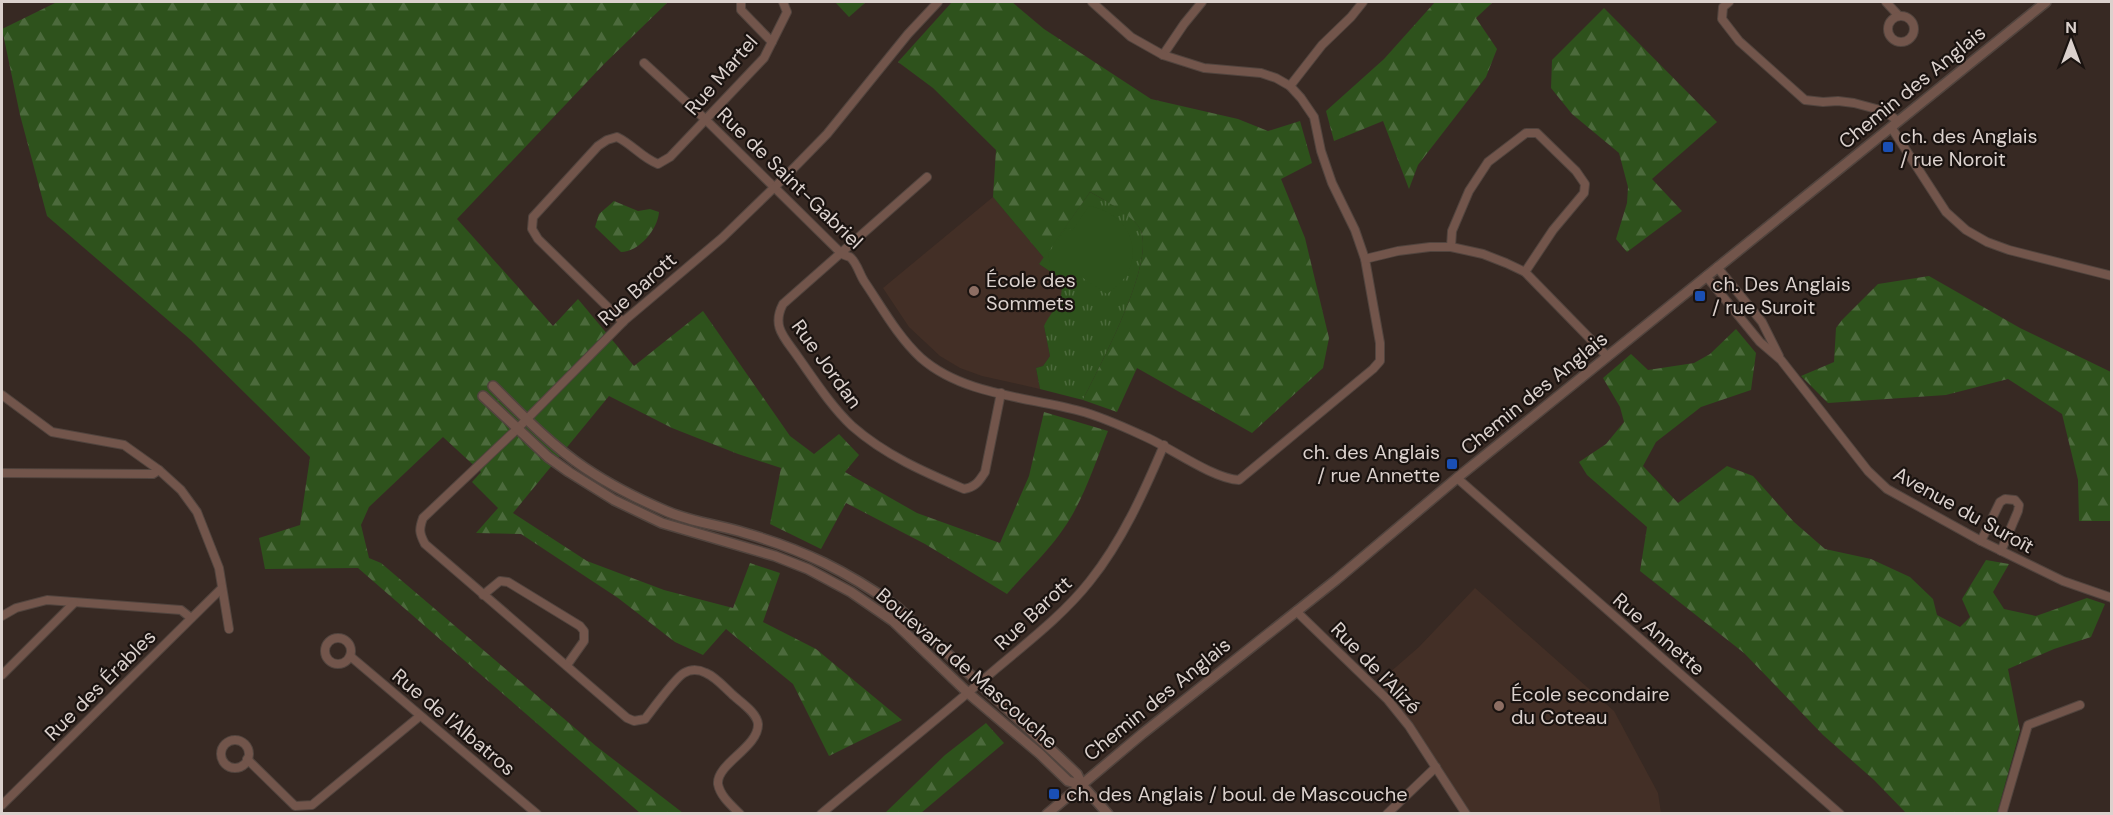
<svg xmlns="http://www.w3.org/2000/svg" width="2113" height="815" font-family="'DM Sans',sans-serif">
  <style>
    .built { fill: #432f26 }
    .grass { fill: url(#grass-tufts) }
    .forest { fill: url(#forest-firs) }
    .garden { fill: #2e521c }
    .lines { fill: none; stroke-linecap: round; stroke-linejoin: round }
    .minor-casing { stroke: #51443e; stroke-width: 10 }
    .tertiary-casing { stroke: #51443e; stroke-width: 12 }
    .minor { stroke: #72554b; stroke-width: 8 }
    .tertiary { stroke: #72554b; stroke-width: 9 }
    .transit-dot { fill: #1a4fb4; stroke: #1a1310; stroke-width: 2 }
    .education-dot { fill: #8d6e63; stroke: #1a1310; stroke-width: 2 }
    .labels { text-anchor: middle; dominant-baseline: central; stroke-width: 4.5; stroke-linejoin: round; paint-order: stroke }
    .street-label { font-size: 20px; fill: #dbd1cd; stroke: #1a1310 }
    .poi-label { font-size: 20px; fill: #dbd1cd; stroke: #1a1310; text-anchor: start }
  </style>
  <defs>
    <pattern id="grass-tufts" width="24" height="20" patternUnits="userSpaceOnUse" patternTransform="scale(1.5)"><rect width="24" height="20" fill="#2e521c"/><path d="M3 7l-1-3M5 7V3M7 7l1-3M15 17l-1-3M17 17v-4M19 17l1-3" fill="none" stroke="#4c6a3c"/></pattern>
    <pattern id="forest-firs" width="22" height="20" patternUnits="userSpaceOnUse" patternTransform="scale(1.5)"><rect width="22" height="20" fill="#2e521c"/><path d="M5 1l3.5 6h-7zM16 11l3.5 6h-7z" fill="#4c6a3c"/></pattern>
  </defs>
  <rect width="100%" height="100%" fill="#372923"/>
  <g class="built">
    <polygon points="993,197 1044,258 1039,264 1060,278 1063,289 1061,300 1044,326 1050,356 1043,366 1036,368 1040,389 982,376 960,368 940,356 909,327 883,288"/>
    <polygon points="1475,588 1614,711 1658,793 1661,813 1466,813 1409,726 1373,687 1419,647"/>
  </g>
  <path class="grass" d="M1090,192C1104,200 1135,215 1141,231C1154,266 1100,365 1083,400L1040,389L1036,368L1043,366L1050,356L1044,326C1054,306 1066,302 1060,278L1039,264Z"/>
  <g class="forest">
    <path d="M57,2H668L604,64L457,219L553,326L578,299L634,366L703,311L790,436L814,454L839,434L859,455L845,472L917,513L1000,543L1029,476L1044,412L1108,431C1095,463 1084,499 1064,528C1048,552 1026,572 1007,594L925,544L846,503L821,549L770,524L781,468L738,454L672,428L609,396L513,513L587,561L664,590L733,608L750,563L780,573L763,622L816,649L902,720L829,756L793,684L726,629L703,655L675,642L618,598L521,534L476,533L498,508L472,482L481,472L443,437L369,507L361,525L369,558L381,563L596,746L683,813H640L358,568L265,569L259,538L300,525L310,457L191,340L47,216L20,115L2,29Z"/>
    <polygon points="835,2 866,2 849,17"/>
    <path d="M952,2H1012L1044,29L1151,99L1238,119L1268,131L1300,121L1312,163L1281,179L1305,238L1329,338L1323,368L1252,433L1137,368L1117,412L1083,400C1100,365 1154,266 1141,231C1135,216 1104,200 1090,192L1044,258L993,197L996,150L933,88L898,62Z"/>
    <polygon points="1435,2 1493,2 1476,18 1497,49 1486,77 1418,165 1409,189 1383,121 1334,141 1326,111 1384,59"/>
    <polygon points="1604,8 1717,122 1652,179 1682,211 1627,252 1616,239 1627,203 1628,187 1619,153 1572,114 1551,88 1552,60"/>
    <path d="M614,201L638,211L650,209L659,212C658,229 639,252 621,252L595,227L599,214Z"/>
    <polygon points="1929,276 2020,328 2111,372 2111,521 2079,521 2078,480 2062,414 2008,379 1946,395 1828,403 1801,376 1834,362 1836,328 1842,320 1878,284"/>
    <polygon points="1736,329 1756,353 1751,390 1701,407 1656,442 1643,466 1678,503 1727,466 1753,476 1794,522 1825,549 1871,559 1910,577 1933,599 1937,615 1960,627 1970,617 1962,599 1986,560 2009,564 1993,592 2004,609 2036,616 2087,598 2105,604 2091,637 2054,649 2008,669 2020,731 1997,813 1906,813 1874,780 1823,735 1744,653 1640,571 1647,527 1587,475 1579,462 1606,444 1624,422 1620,407 1603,378 1631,354 1648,370 1694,363 1710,354"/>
    <polygon points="986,723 1004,743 921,813 885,813 945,755"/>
  </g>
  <path class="garden" d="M1089,206C1120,211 1142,239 1129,270C1124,281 1116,287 1107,294L1080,276L1077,281L1050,263L1048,254L1067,227L1072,231Z"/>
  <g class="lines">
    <defs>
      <g id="minor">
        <polyline points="741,2 741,10 772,42"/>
        <polyline points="1729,2 1723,7 1722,19 1739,41 1805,100 1823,102 1838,101 1854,103 1884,111 1898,121"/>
        <polyline points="1886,2 1899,16"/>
        <circle cx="1901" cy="29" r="13"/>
        <polyline points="1163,55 1184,24 1202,2"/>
        <path d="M644,63L705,119L842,254C842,254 849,257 850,257C857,263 859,273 864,281C881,306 898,337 921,358C963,395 1028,397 1080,411C1103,417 1126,428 1148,438C1172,449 1214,479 1239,480L1373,369L1380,361V343L1365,259L1355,230L1332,183L1321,151L1314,117L1301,98L1290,86L1276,78L1261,73L1204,68L1163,55L1131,37L1092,2"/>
        <polyline points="1290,86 1322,45 1351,17 1363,2"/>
        <polyline points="1891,127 1946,212 1966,230 1987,242 2009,250 2112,276"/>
        <path d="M927,177L783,304C771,327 785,338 798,357C815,381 831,406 852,426C885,455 924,472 964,489C976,487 979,481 985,472L1001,393"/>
        <polyline points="1451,247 1452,231 1469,191 1488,162 1526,133 1537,133 1576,171 1585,184 1584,193 1553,230 1525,272"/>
        <polyline points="1365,259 1398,251 1430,247 1451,247 1483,254 1506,263 1525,272 1607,356"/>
        <polyline points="1717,267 1762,322 1779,356"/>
        <polyline points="1706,276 1760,342 1781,360 1868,471 1887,489 1981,541 2063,581 2112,598"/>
        <path d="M623,322L538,239L532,229L533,217L598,146L607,140L617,137C632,144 642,158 658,164L670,157L764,58L787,12L783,2"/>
        <polyline points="2,395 52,432 124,445 159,470 181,490 197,512 219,568 229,629"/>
        <polyline points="2,473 153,474 159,470"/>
        <polyline points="1457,478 1840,814"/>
        <polyline points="1981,541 2000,502 2005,499 2015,500 2019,505 2018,511 2001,551"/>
        <polyline points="483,595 500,581 508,582 580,626 584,631 584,641 567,665"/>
        <polyline points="1296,611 1388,700 1409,726 1466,814"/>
        <polyline points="2,616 16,608 47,600 181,610 191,618"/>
        <circle cx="338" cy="651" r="13"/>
        <polyline points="350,656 537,814"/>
        <polyline points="2,675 74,603"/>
        <circle cx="235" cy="754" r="14"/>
        <polyline points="247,759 295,806 312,805 420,716"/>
        <polyline points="2,805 222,588"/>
        <path d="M740,814C732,806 720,796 718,784C716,764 759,747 758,724C757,713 742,703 734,696C726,689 716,677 706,673C698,669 691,669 684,673C676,677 652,710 645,719L634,721L627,718L425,544C419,533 419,529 423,518L517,429L625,320L722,238L785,177L827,134L908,34L938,2"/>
        <path d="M821,814C880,765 939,718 997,668C1029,641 1064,614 1090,581C1122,541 1144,492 1164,445"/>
        <polyline points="1387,814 1436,767"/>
        <polyline points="2002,814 2028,725 2080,705"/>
      </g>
      <g id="tertiary">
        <path d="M493,386C522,415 551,445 585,468C610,485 638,499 666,511C691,522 719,525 745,533C804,550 846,571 896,606L1059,757L1077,774L1082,785L1108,814"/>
        <polyline points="483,396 548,457 569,472 614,500 662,523 775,556 808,569 851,592 893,621 968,693 1040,754 1068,781 1082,785"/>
        <polyline points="1047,814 1142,734 1336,580 1457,478 2046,2"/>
      </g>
    </defs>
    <use href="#minor" class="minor-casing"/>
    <use href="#tertiary" class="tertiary-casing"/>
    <use href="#minor" class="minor"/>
    <use href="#tertiary" class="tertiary"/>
  </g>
  <g class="transit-dot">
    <rect x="1882" y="141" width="12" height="12" rx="3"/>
    <rect x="1694" y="290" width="12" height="12" rx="3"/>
    <rect x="1446" y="458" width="12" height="12" rx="3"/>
    <rect x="1048" y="788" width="12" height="12" rx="3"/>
  </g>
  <g class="education-dot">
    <circle cx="974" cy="291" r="6"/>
    <circle cx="1499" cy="706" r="6"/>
  </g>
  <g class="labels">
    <g class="street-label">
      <text transform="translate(721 75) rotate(-49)">Rue Martel</text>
      <text transform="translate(1912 87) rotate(-39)">Chemin des Anglais</text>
      <text transform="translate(790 178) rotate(44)">Rue de Saint-Gabriel</text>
      <text transform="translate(637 289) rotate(-42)">Rue Barott</text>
      <text transform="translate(827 364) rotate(54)">Rue Jordan</text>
      <text transform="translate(1534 393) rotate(-39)">Chemin des Anglais</text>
      <text transform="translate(1964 510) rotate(29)">Avenue du Suroît</text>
      <text transform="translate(1033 613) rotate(-43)">Rue Barott</text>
      <text transform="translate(1659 634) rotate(41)">Rue Annette</text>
      <text transform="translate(967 668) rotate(41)">Boulevard de Mascouche</text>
      <text transform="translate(1376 668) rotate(46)">Rue de l'Alizé</text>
      <text transform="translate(100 685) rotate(-45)">Rue des Érables</text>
      <text transform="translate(1157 699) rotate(-39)">Chemin des Anglais</text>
      <text transform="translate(454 722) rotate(40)">Rue de l'Albatros</text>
    </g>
    <g class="poi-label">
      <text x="1900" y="136">ch. des Anglais<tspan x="1900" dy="23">/ rue Noroit</tspan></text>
      <text x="986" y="280">École des<tspan x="986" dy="23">Sommets</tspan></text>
      <text x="1712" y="284">ch. Des Anglais<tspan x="1712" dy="23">/ rue Suroit</tspan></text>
      <text x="1440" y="452" text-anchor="end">ch. des Anglais<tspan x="1440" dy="23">/ rue Annette</tspan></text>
      <text x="1511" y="694">École secondaire<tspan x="1511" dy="23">du Coteau</tspan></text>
      <text x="1066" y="794">ch. des Anglais / boul. de Mascouche</text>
    </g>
  </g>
  <rect width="2113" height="815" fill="none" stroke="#dbd1cd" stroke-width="6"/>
  <g transform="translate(2071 42)" stroke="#1a1310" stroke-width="4.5" paint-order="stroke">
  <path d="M0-4.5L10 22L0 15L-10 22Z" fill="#dbd1cd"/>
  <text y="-9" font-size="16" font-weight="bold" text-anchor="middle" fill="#dbd1cd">N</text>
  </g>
</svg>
